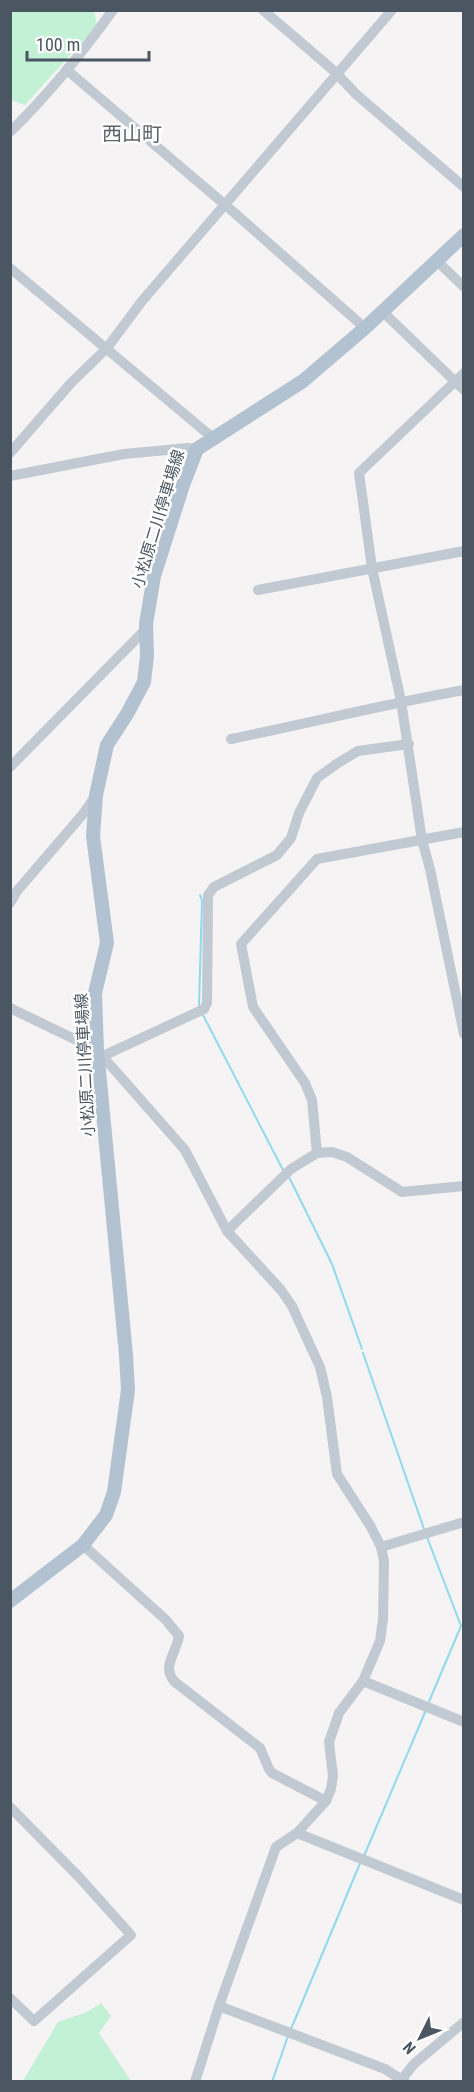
<svg xmlns="http://www.w3.org/2000/svg" width="474" height="2092" font-family="'Roboto Condensed','Noto Sans JP',sans-serif">
  <style>
    .green { fill: #c3f1d5 }
    .lines { fill: none; stroke-linecap: round; stroke-linejoin: round }
    .stream { stroke: #90daee; stroke-width: 2 }
    .minor { stroke: #c1cad2; stroke-width: 10 }
    .major { stroke: #b3c2d1; stroke-width: 14 }
    .labels { text-anchor: middle; dominant-baseline: central; stroke-width: 5; stroke-linejoin: round; paint-order: stroke }
    .street-label { font-size: 16px; fill: #4a5661; stroke: #fff }
    .quarter-label { font-size: 20px; fill: #5f6368; stroke: #fff }
  </style>
  <rect width="100%" height="100%" fill="#f5f3f3"/>
  <g class="green">
    <polygon points="11,11 94,11 97,25 25,105 11,100"/>
    <polygon points="101,2003 111,2016 99,2033 131,2081 23,2081 58,2022 87,2012"/>
  </g>
  <g class="lines">
    <g class="stream">
      <polyline points="199,1006 202,901 200,895"/>
      <polyline points="203,1015 283,1170"/>
      <polyline points="289,1177 332,1264 362,1349"/>
      <polyline points="363,1353 424,1529"/>
      <polyline points="427,1537 461,1626 428,1704"/>
      <polyline points="364,1856 426,1710"/>
      <polyline points="291,2029 361,1861"/>
      <polyline points="272,2082 288,2036"/>
    </g>
    <g class="minor">
      <polyline points="263,10 333,70 357,95 464,187"/>
      <polyline points="67,70 230,209 365,328"/>
      <path d="M10,132C48,95 82,53 113,10"/>
      <polyline points="436,260 464,287"/>
      <polyline points="10,268 213,438"/>
      <polyline points="383,312 464,390"/>
      <polyline points="464,373 359,473 372,568 401,701 422,840 430,869 464,1034"/>
      <polyline points="10,453 71,383 107,348 142,301 392,10"/>
      <polyline points="10,476 124,454 188,448 197,449"/>
      <polyline points="258,590 464,551"/>
      <path d="M231,739C309,723 386,704 464,690"/>
      <polyline points="10,767 143,632 146,624"/>
      <polyline points="10,903 17,891 83,814 96,795"/>
      <polyline points="10,1008 97,1050 185,1150 227,1231 281,1290 292,1306 320,1367 327,1397 337,1474 371,1527 381,1547 384,1561 383,1619 380,1641 363,1681 339,1713 329,1742 333,1776 331,1789 326,1801 297,1833 276,1847 219,2006 195,2082"/>
      <polyline points="103,1056 204,1009 207,1003 208,895 214,887 277,855 291,838 299,813 317,778 338,763 358,751 409,744"/>
      <polyline points="317,1153 312,1100 305,1083 253,1007 241,944 317,859 464,832"/>
      <polyline points="227,1231 291,1169 317,1153 332,1152 347,1157 402,1192 464,1186"/>
      <path d="M83,1545L166,1620L179,1636C176,1654 161,1667 175,1682L260,1748L269,1769L272,1773L326,1801"/>
      <polyline points="381,1547 464,1522"/>
      <polyline points="363,1681 464,1722"/>
      <polyline points="10,1807 79,1877 131,1935 34,2021 10,1998"/>
      <polyline points="297,1833 464,1900"/>
      <polyline points="219,2006 385,2069 405,2082"/>
      <polyline points="402,2079 414,2064 464,2022"/>
    </g>
    <polyline class="major" points="10,1601 83,1545 106,1515 114,1492 128,1390 126,1355 97,1050 95,993 107,943 93,836 96,795 107,745 127,714 144,682 147,656 146,624 154,576 183,485 197,449 303,381 365,328 464,235"/>
  </g>
  <g class="labels">
    <g class="street-label">
      <text transform="translate(158 519) rotate(-73)">小松原二川停車場線</text>
      <text transform="translate(85 1065) rotate(-93)">小松原二川停車場線</text>
    </g>
    <g class="quarter-label">
      <text x="132" y="134">西山町</text>
    </g>
  </g>
  <rect width="474" height="2092" fill="none" stroke="#4a5661" stroke-width="24"/>
  <g transform="translate(420 2038) rotate(227)" stroke="#ffffff" stroke-width="4.5" paint-order="stroke">
  <path d="M0-4.5L10 22L0 15L-10 22Z" fill="#4a5661"/>
  <text y="-9" font-size="16" font-weight="bold" text-anchor="middle" fill="#4a5661">N</text>
  </g>
  <path d="M27 51v9h122v-9" fill="none" stroke="#4a5661" stroke-width="3"/>
  <text x="36" y="51" font-size="18" fill="#4a5661" stroke="#ffffff" stroke-width="4.5" paint-order="stroke">100 m</text>
</svg>
